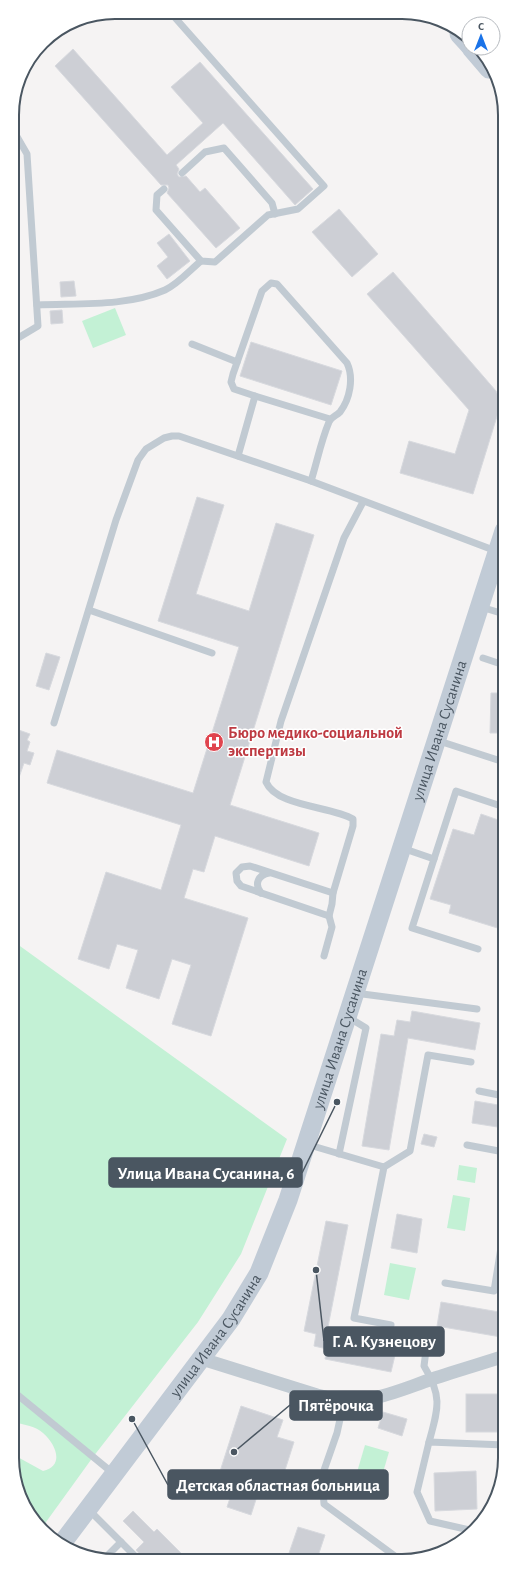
<svg xmlns="http://www.w3.org/2000/svg" width="517" height="1573" font-family="'Alegreya Sans',sans-serif">
  <style>
    .green { fill: #c3f1d5 }
    .building { fill: #cdcfd5; stroke: #d7d9de }
    .lines { fill: none; stroke-linecap: round; stroke-linejoin: round }
    .lane { stroke: #c1cad2; stroke-width: 7 }
    .street { stroke: #c1cad2; stroke-width: 13 }
    .secondary { stroke: #c1cbd6; stroke-width: 19 }
    .labels { text-anchor: middle; dominant-baseline: central; stroke-width: 3; stroke-linejoin: round; paint-order: stroke }
    .street-label { font-size: 16px; fill: #4a5661; stroke: #fff }
    .health-label { font-size: 16px; font-weight: bold; fill: #be3a42; stroke: #fff; text-anchor: start }
    .rim { fill: none; stroke: #4a5661; stroke-width: 2 }
    .leader { fill: none; stroke: #4a5661; stroke-width: 1.5 }
    .callout-dot { fill: #4a5661; stroke: #fff; stroke-width: 1.5 }
    .callout { fill: #4a5661; stroke: #4a5661; stroke-width: 1.5 }
    .callout-label { font-size: 17px; text-anchor: middle; font-weight: bold; fill: #fff }
  </style>
  <rect width="100%" height="100%" fill="#f5f3f3"/>
  <g class="green">
    <polygon points="115,308 126,335 93,348 82,321"/>
    <path d="M13,941L287,1139L241,1254L198,1322L93,1457L41,1529L14,1478V1455L43,1471C65,1466 56,1444 43,1433C36,1426 24,1425 14,1422Z"/>
    <polygon points="459,1165 477,1168 475,1183 457,1180"/>
    <polygon points="453,1195 470,1198 465,1231 447,1228"/>
    <polygon points="390,1263 416,1268 409,1300 384,1295"/>
    <polygon points="365,1445 389,1452 379,1486 355,1479"/>
  </g>
  <g class="building">
    <polygon points="73,49 167,155 203,123 171,87 200,62 313,189 295,205 223,123 176,165 179,169 177,174 179,177 186,176 200,192 205,188 240,228 216,248 167,193 169,188 168,185 161,185 55,66"/>
    <polygon points="339,209 378,254 352,277 312,232"/>
    <polygon points="169,234 190,261 167,279 157,266 168,257 157,243"/>
    <polygon points="393,272 496,391 500,400 498,413 473,494 400,473 409,441 455,454 469,410 367,294"/>
    <polygon points="74,281 76,296 61,297 60,282"/>
    <polygon points="62,310 63,323 51,324 50,311"/>
    <polygon points="251,342 342,371 331,405 240,376"/>
    <polygon points="197,497 224,505 196,594 249,611 276,523 314,535 230,805 319,833 309,866 215,836 204,872 193,869 184,898 248,918 211,1036 172,1024 191,965 172,959 159,999 126,988 138,950 117,944 109,969 78,959 106,872 161,890 181,825 47,783 57,750 193,793 239,647 158,621"/>
    <polygon points="46,653 60,657 49,690 36,686"/>
    <polygon points="491,693 504,693 504,733 490,733"/>
    <polygon points="13,728 30,734 27,740 30,742 27,751 34,753 30,765 24,763 15,789 13,789"/>
    <polygon points="481,814 504,822 504,930 449,913 451,905 430,899 453,829 474,835"/>
    <polygon points="412,1011 480,1023 475,1050 408,1038 389,1150 362,1146 381,1034 394,1036 397,1020 410,1022"/>
    <polygon points="475,1101 504,1106 504,1128 472,1123"/>
    <polygon points="424,1134 437,1137 434,1147 421,1144"/>
    <polygon points="397,1214 422,1219 417,1253 391,1248"/>
    <polygon points="326,1221 348,1225 326,1337 396,1351 391,1372 325,1359 327,1349 314,1346 316,1334 304,1331"/>
    <polygon points="441,1302 505,1313 505,1326 503,1326 501,1337 437,1326"/>
    <rect x="466" y="1394" width="39" height="38"/>
    <polygon points="241,1406 283,1420 277,1437 294,1442 278,1492 260,1487 251,1515 227,1507 231,1495 214,1490"/>
    <polygon points="383,1412 407,1419 402,1436 378,1428"/>
    <polygon points="476,1471 477,1509 435,1511 434,1473"/>
    <polygon points="133,1511 154,1532 157,1529 187,1559 144,1559 136,1550 144,1542 123,1521"/>
    <polygon points="298,1527 325,1535 317,1559 287,1559"/>
  </g>
  <g class="lines">
    <g class="lane">
      <polyline points="12,128 27,154 38,326 13,341"/>
      <polyline points="182,173 205,152 224,148 272,203 275,214"/>
      <polyline points="164,189 157,195 156,210 201,261 215,262 268,215 298,209 324,186 170,12"/>
      <path d="M37,305C78,303 126,307 165,290C178,284 190,270 201,261"/>
      <polyline points="192,344 237,362"/>
      <polyline points="255,396 330,419"/>
      <path d="M238,456L255,396L234,389L231,382L233,374L262,291L271,283L277,284L347,363C354,378 350,399 340,412C336,416 331,417 329,422C321,441 317,462 311,481"/>
      <polyline points="481,607 504,614"/>
      <polyline points="89,610 212,653"/>
      <polyline points="483,658 504,665"/>
      <polyline points="54,723 116,520 138,460 146,449 164,438 172,436 179,436 311,481 496,551"/>
      <polyline points="436,740 504,762"/>
      <polyline points="402,848 434,859 412,928 478,949"/>
      <polyline points="434,859 456,791 504,807"/>
      <path d="M261,893C254,884 258,875 269,873"/>
      <polyline points="329,916 241,886 237,881 236,873 242,867 250,866 333,893"/>
      <path d="M324,956L332,927L329,916L332,904L333,893L353,826V819C331,806 277,807 266,782L281,721L344,538L363,502"/>
      <polyline points="355,993 477,1009"/>
      <polyline points="479,1091 504,1096"/>
      <polyline points="306,1144 384,1167"/>
      <polyline points="467,1145 504,1152"/>
      <polyline points="339,1154 366,1028 348,1017"/>
      <polyline points="445,1283 494,1291 504,1229"/>
      <polyline points="391,1325 354,1318 384,1167 410,1151 428,1055 471,1062"/>
      <path d="M428,1335L424,1366C443,1397 438,1409 429,1442"/>
      <polyline points="14,1392 114,1474"/>
      <polyline points="344,1401 337,1433 322,1476 324,1504 399,1559"/>
      <polyline points="88,1509 138,1559"/>
      <polyline points="474,1531 430,1521 417,1492 429,1442 505,1445"/>
      <polyline points="104,1559 121,1542"/>
    </g>
    <path class="street" d="M202,1359L317,1395C364,1408 389,1394 432,1379C456,1371 480,1364 505,1356"/>
    <g class="secondary">
      <polyline points="459,34 469,45"/>
      <polyline points="471,48 489,69"/>
      <path id="s1" d="M63,1542L231,1319L259,1273L288,1200L504,531"/>
    </g>
  </g>
  <defs>
    <symbol id="hospital-disc" viewBox="-11 -11 22 22"><circle r="9.5" fill="#e0444e" stroke="#fff"/><path d="M-5-5h3v3.5h4V-5h3V5h-3V1.5h-4V5h-3Z" fill="#fff"/></symbol>
  </defs>
  <g fill-rule="evenodd">
    <use href="#hospital-disc" x="203" y="731" width="22" height="22"/>
  </g>
  <g class="labels">
    <g class="street-label">
      <text stroke="none"><textPath href="#s1" startOffset="905">улица Ивана Сусанина</textPath></text>
      <text stroke="none"><textPath href="#s1" startOffset="581">улица Ивана Сусанина</textPath></text>
      <text stroke="none"><textPath href="#s1" startOffset="257">улица Ивана Сусанина</textPath></text>
    </g>
    <g class="health-label">
      <text x="228" y="733">Бюро медико-социальной<tspan x="228" dy="18">экспертизы</tspan></text>
    </g>
  </g>
  <path d="M0 0H517V1573H0ZM115 19H402A96 96 0 0 1 498 115V1458A96 96 0 0 1 402 1554H115A96 96 0 0 1 19 1458V115A96 96 0 0 1 115 19Z" fill="#fff" fill-rule="evenodd"/>
  <path class="rim" d="M115 19H402A96 96 0 0 1 498 115V1458A96 96 0 0 1 402 1554H115A96 96 0 0 1 19 1458V115A96 96 0 0 1 115 19Z"/>
  <path class="leader" d="M337 1102L302 1173M316 1270L324 1341M234 1452L290 1405M132 1419L168 1485"/>
  <g class="callout-dot">
    <circle cx="337" cy="1102" r="4"/>
    <circle cx="316" cy="1270" r="4"/>
    <circle cx="234" cy="1452" r="4"/>
    <circle cx="132" cy="1419" r="4"/>
  </g>
  <g class="callout">
    <rect x="109" y="1158" width="193" height="29" rx="4"/>
    <rect x="324" y="1327" width="120" height="29" rx="4"/>
    <rect x="290" y="1391" width="92" height="29" rx="4"/>
    <rect x="168" y="1470" width="220" height="29" rx="4"/>
  </g>
  <g class="callout-label">
    <text x="206" y="1179">Улица Ивана Сусанина, 6</text>
    <text x="384" y="1347">Г. А. Кузнецову</text>
    <text x="336" y="1411">Пятёрочка</text>
    <text x="278" y="1491">Детская областная больница</text>
  </g>
  <g transform="translate(481 36)"><circle r="19" fill="#ffffff" stroke="#b7bbc0"/>
  <path d="M0-3L7 15L0 10L-7 15Z" fill="#1a73e8"/>
  <text y="-6" font-size="11" font-weight="bold" text-anchor="middle" fill="#4a5661">С</text>
  </g>
</svg>
